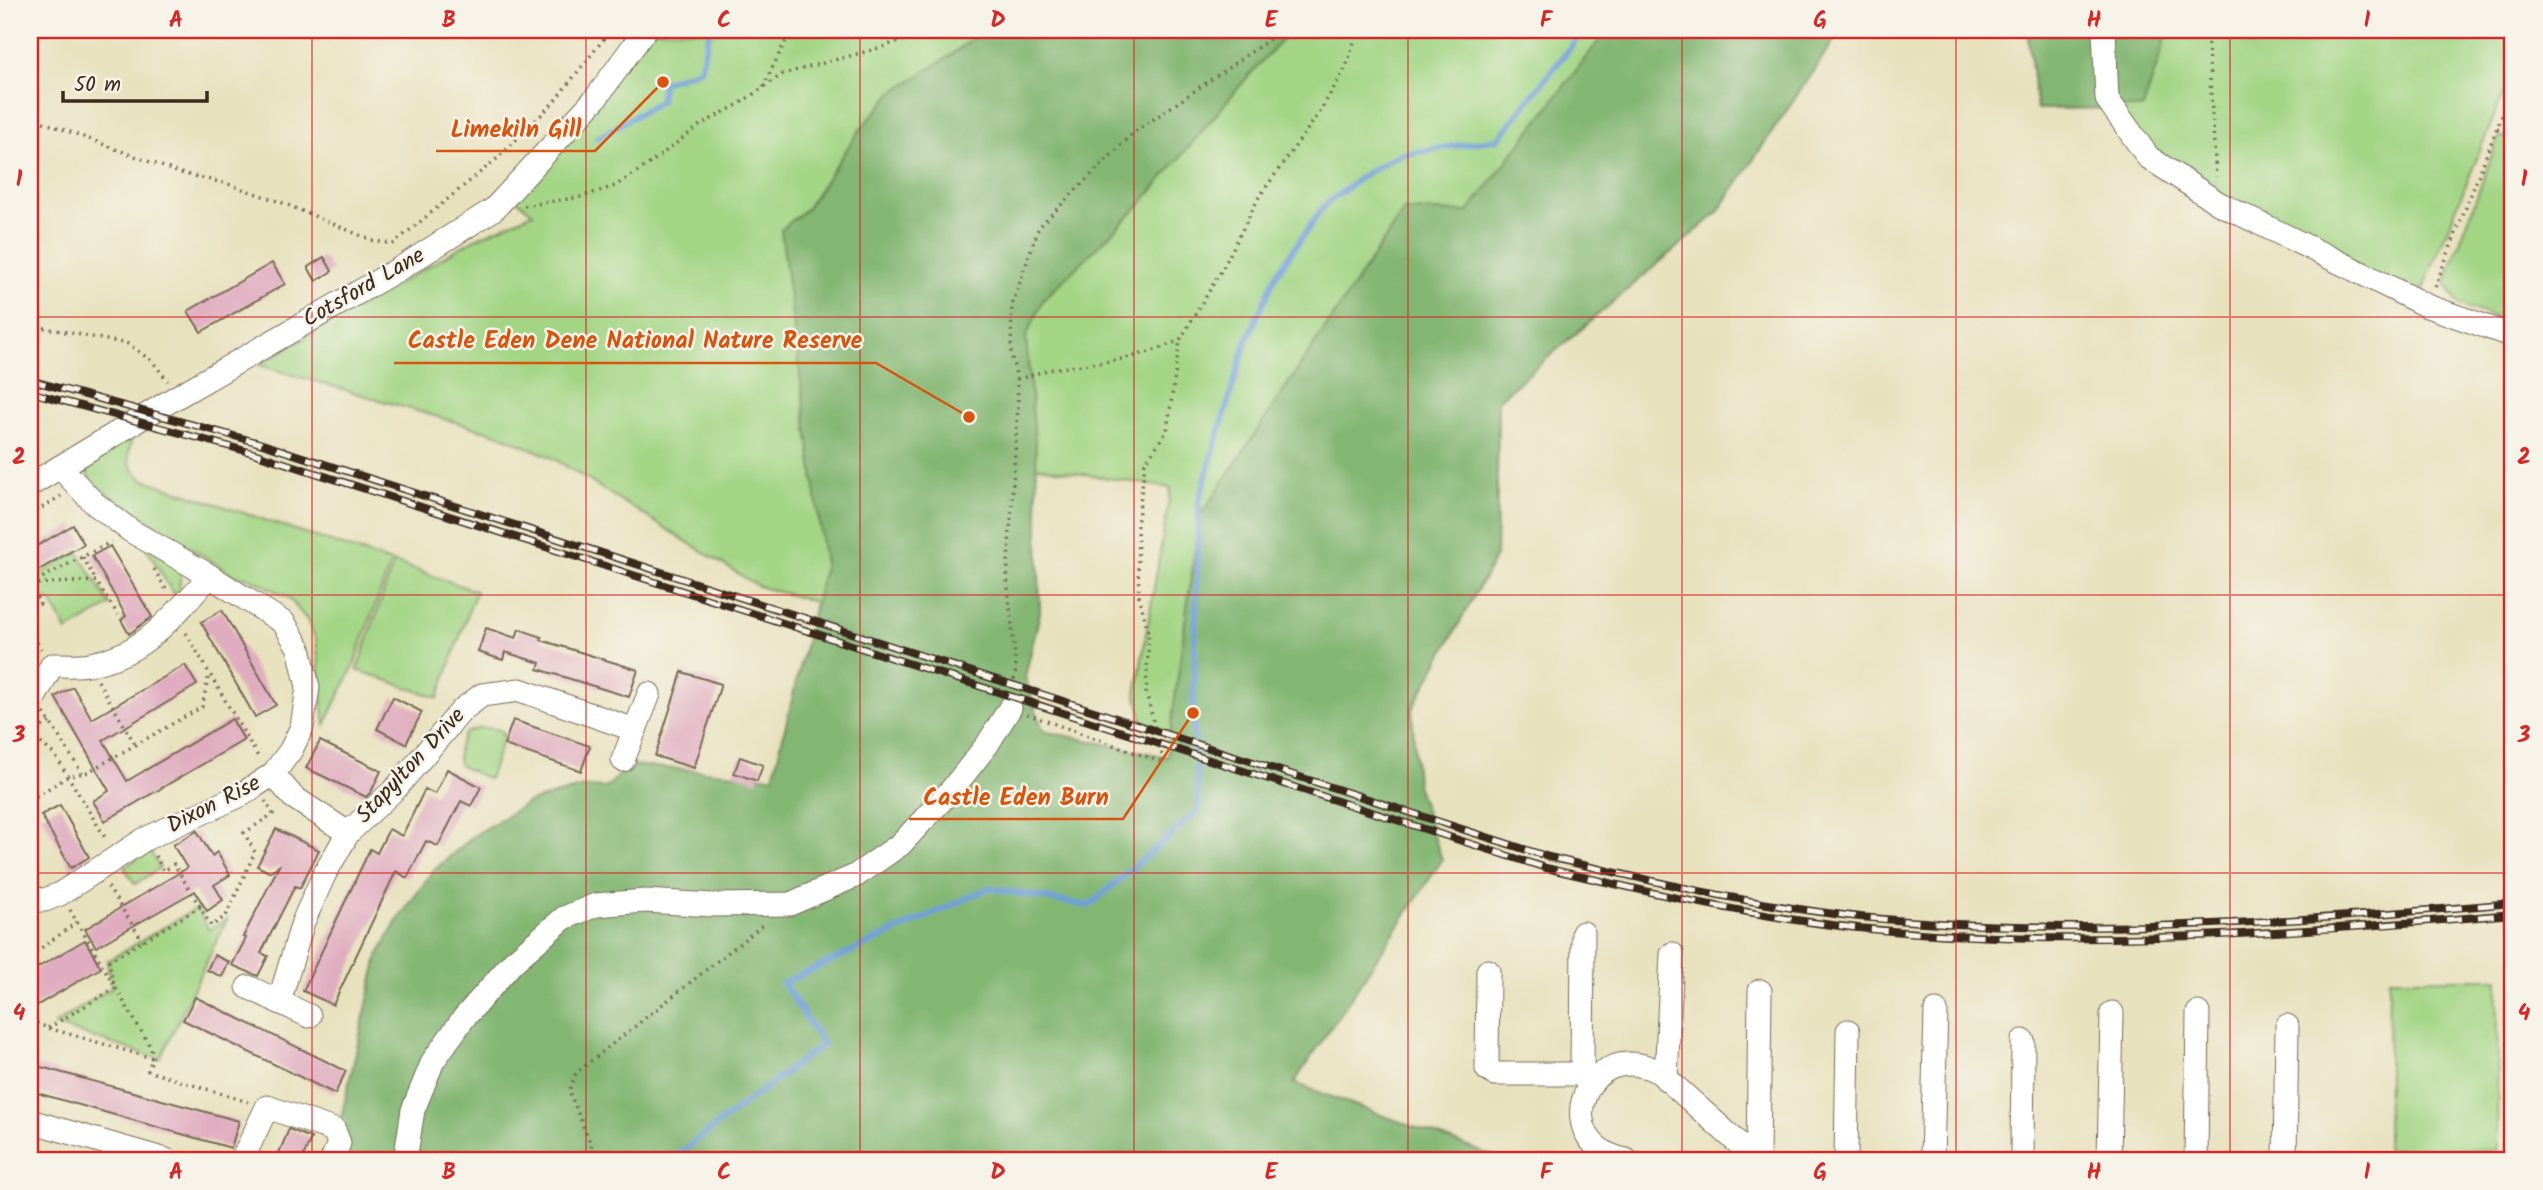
<svg xmlns="http://www.w3.org/2000/svg" width="2543" height="1190" font-family="Kalam,sans-serif">
  <style>
    .green { fill: #a3d585; stroke: #6f8052; stroke-width: 2 }
    .forest { fill: #82b672; stroke: #5e7048; stroke-width: 2 }
    .lines { fill: none; stroke-linecap: round; stroke-linejoin: round }
    .stream { stroke: #6f9fd9; stroke-width: 6 }
    .building { fill: #e0adc0 }
    .minor-casing { stroke: #786a56; stroke-width: 25 }
    .path { stroke: #786a56; stroke-width: 3.5; stroke-dasharray: 2 5; stroke-linecap: butt }
    .minor { stroke: #fff; stroke-width: 23 }
    .rail-casing { stroke: #3b2a1e; stroke-width: 8 }
    .rail { stroke: #f7f3e8; stroke-width: 5; stroke-dasharray: 16; stroke-linecap: butt }
    .grid { fill: none; stroke: #d62828; stroke-width: 2; stroke-opacity: 0.55 }
    .labels { text-anchor: middle; dominant-baseline: central; stroke-width: 5; stroke-linejoin: round; paint-order: stroke }
    .street-label { font-size: 23px; fill: #3b2a1e; stroke: #f7f3e8 }
    .leader { fill: none; stroke: #d7540e; stroke-width: 2.5 }
    .callout-dot { fill: #d7540e; stroke: #f7f3e8; stroke-width: 2.5 }
    .callout-label { font-size: 24px; text-anchor: middle; font-weight: bold; fill: #d7540e; stroke: #f7f3e8; stroke-width: 5; stroke-linejoin: round; paint-order: stroke }
    .neatline { fill: none; stroke: #d62828; stroke-width: 2.5 }
    .grid-label { font-size: 23px; text-anchor: middle; font-weight: bold; fill: #d62828 }
  </style>
  <rect width="100%" height="100%" fill="#f7f3e8"/>
  <filter id="ink" filterUnits="userSpaceOnUse"><feTurbulence type="fractalNoise" baseFrequency=".0143" numOctaves="2"/><feDisplacementMap in="SourceGraphic" scale="14" xChannelSelector="R" yChannelSelector="G"/><feConvolveMatrix kernelMatrix="1 2 1 2 8 2 1 2 1" color-interpolation-filters="sRGB"/></filter>
  <filter id="wash" filterUnits="userSpaceOnUse"><feTurbulence type="fractalNoise" baseFrequency=".00686" numOctaves="4" result="noise"/><feDisplacementMap in="SourceGraphic" scale="28" xChannelSelector="R" yChannelSelector="G"/><feGaussianBlur stdDeviation="1.57" result="paint"/><feColorMatrix in="noise" values="0 0 0 0 0 0 0 0 0 0 0 0 0 0 0 0 0 1.4 0 .05"/><feComposite in="paint" operator="in"/></filter>
  <g filter="url(#wash)">
    <rect width="100%" height="100%" fill="#e8e1be"/>
    <g class="green">
      <polygon points="645,30 1841,30 1717,213 1498,400 1496,556 1412,709 1385,801 1143,723 1136,694 1171,488 1019,464 812,616 815,602 758,586 551,457 500,435 259,365 473,240 533,213 509,194"/>
      <polygon points="2104,30 2513,30 2513,70 2418,301 2148,157 2107,99"/>
      <polygon points="2499,136 2513,141 2513,323 2460,305 2445,283"/>
      <path d="M133,433C128,455 123,462 142,479L391,562L354,665L325,725L316,640L307,620L289,598L250,578L235,576L95,486L88,476L86,461Z"/>
      <polygon points="143,542 181,570 179,591 175,597"/>
      <polygon points="78,552 110,605 67,631 52,602 43,598 31,579"/>
      <polygon points="394,562 476,591 438,698 357,670"/>
      <path d="M479,728L498,729L504,735L489,779L460,766C455,753 459,745 465,733Z"/>
      <polygon points="150,851 160,868 135,884 124,867"/>
      <polygon points="197,908 209,930 227,919 160,1059 54,1025 112,987 107,961"/>
      <polygon points="2389,979 2498,979 2497,1150 2387,1149"/>
    </g>
    <g class="forest">
      <polygon points="984,30 1291,30 1244,81 1141,204 1043,300 1026,337 1036,453 1040,613 1025,677 1043,731 1167,757 1199,518 1404,210 1468,212 1607,30 1841,30 1717,213 1498,400 1496,556 1412,709 1417,787 1442,860 1294,1083 1504,1160 323,1160 341,1118 378,956 397,921 433,871 475,835 529,802 584,787 605,788 632,765 773,777 825,565 781,230 807,208 861,128 893,92 951,55"/>
      <polygon points="2027,30 2168,30 2143,108 2037,109"/>
    </g>
    <g class="lines">
      <g class="stream">
        <polyline points="597,138 660,101 663,82 700,70 710,30"/>
        <polyline points="671,1160 823,1044 783,983 989,888 1089,906 1199,810 1193,713 1199,500 1246,342 1277,273 1324,206 1365,174 1399,155 1498,139 1584,30"/>
      </g>
    </g>
    <g id="blocks">
      <g class="building">
        <polygon points="324,257 332,271 316,281 308,267"/>
        <polygon points="272,263 285,284 201,332 188,311"/>
        <polygon points="73,525 84,544 30,575 30,550"/>
        <polygon points="110,546 152,617 129,634 121,620 126,616 92,556"/>
        <polygon points="222,610 276,705 255,717 201,622"/>
        <polygon points="486,628 516,638 519,629 542,637 541,640 638,670 629,697 538,669 540,663 505,652 503,660 478,652"/>
        <polygon points="185,665 197,685 103,740 127,781 232,719 244,740 105,821 93,801 109,791 55,697 73,687 92,719"/>
        <polygon points="682,672 721,684 694,768 655,756"/>
        <polygon points="393,697 422,712 406,744 377,729"/>
        <polygon points="513,720 590,746 581,771 504,745"/>
        <polygon points="320,741 381,771 371,792 366,797 306,768"/>
        <polygon points="740,757 763,765 757,781 734,773"/>
        <polygon points="447,769 481,787 471,806 461,801 438,846 426,841 407,878 396,871 333,1005 303,991 370,849 377,853 389,829 402,836 425,789 435,794"/>
        <polygon points="60,805 89,857 71,868 41,815"/>
        <polygon points="276,829 319,850 300,888 295,886 261,953 268,956 258,976 232,965 246,938 243,937 279,866 269,872 257,866"/>
        <polygon points="197,831 212,856 217,852 230,875 214,885 223,900 207,911 195,891 96,947 85,929 187,868 173,845"/>
        <polygon points="85,940 101,968 34,1007 30,999 30,972"/>
        <polygon points="214,955 229,962 222,977 207,970"/>
        <polygon points="195,997 346,1071 335,1094 183,1020"/>
        <polygon points="30,1064 239,1121 231,1148 30,1091"/>
        <polygon points="289,1129 311,1138 302,1160 276,1160"/>
      </g>
    </g>
  </g>
  <g filter="url(#ink)">
    <use href="#blocks" fill-opacity="0" stroke="#786a56" stroke-width="2"/>
    <g class="lines">
      <defs>
        <g id="minor">
          <polyline points="2104,30 2107,99 2148,157 2218,203 2351,268 2427,306 2513,336"/>
          <polyline points="30,485 180,395 404,266 494,209 596,98 645,30"/>
          <path d="M30,700L34,698L52,665C64,665 78,666 90,664C147,654 172,616 210,576"/>
          <polyline points="623,760 649,694"/>
          <polyline points="273,774 293,797 348,833"/>
          <polyline points="30,895 39,900 45,900 60,894 145,839 241,795 273,774 291,750 302,727 308,687 299,648 284,623 205,573 131,531 94,503 60,467"/>
          <polyline points="1583,933 1582,1074 1589,1085"/>
          <polyline points="1488,971 1487,1069 1494,1074 1582,1074"/>
          <polyline points="248,987 309,1016"/>
          <polyline points="279,1002 303,922 324,875 348,833 396,788 462,710 482,695 520,690 635,730"/>
          <polyline points="1666,1079 1672,954"/>
          <polyline points="30,1121 166,1160"/>
          <polyline points="242,1160 267,1107 334,1130 339,1143 332,1160"/>
          <polyline points="405,1160 413,1110 433,1061 463,1019 513,962 564,918 596,905 645,901 714,905 790,904 855,876 901,844 953,788 987,745 1010,708"/>
          <path d="M1626,1160C1545,1144 1586,1034 1659,1072L1757,1160"/>
          <polyline points="1758,1160 1760,991"/>
          <polyline points="1846,1160 1848,1031"/>
          <polyline points="1932,1160 1936,1011"/>
          <polyline points="2022,1160 2023,1041"/>
          <polyline points="2109,1160 2112,1013"/>
          <polyline points="2196,1160 2198,1013"/>
          <polyline points="2285,1160 2287,1026"/>
        </g>
      </defs>
      <use href="#minor" class="minor-casing"/>
      <g class="path">
        <polyline points="2207,30 2216,177"/>
        <polyline points="763,87 791,30"/>
        <polyline points="30,117 180,173 228,184 283,203 374,241 393,244 499,157 552,104 611,30"/>
        <polyline points="2497,128 2513,135"/>
        <polyline points="524,206 580,197 615,186 649,164 700,125 739,104 783,74 879,48 932,30"/>
        <polyline points="2435,287 2513,87"/>
        <polyline points="30,325 128,344 152,361 168,381"/>
        <path d="M1017,379C1029,377 1041,371 1053,369C1101,362 1134,361 1180,340"/>
        <polyline points="30,515 61,496"/>
        <polyline points="83,557 96,581"/>
        <polyline points="154,569 168,593"/>
        <polyline points="30,584 111,542"/>
        <polyline points="31,584 96,581 118,615"/>
        <polyline points="30,585 40,604 30,609"/>
        <polyline points="30,630 41,649"/>
        <polyline points="186,633 260,760"/>
        <polyline points="98,681 135,744"/>
        <polyline points="1013,687 1016,667 1007,577 1018,406 1017,379 1011,353 1012,305 1039,227 1132,134 1283,30"/>
        <polyline points="44,713 82,773"/>
        <polyline points="1027,714 1164,763 1146,692 1149,635 1139,596 1137,526 1145,463 1167,431 1180,340 1224,266 1259,197 1319,113 1346,67 1358,30"/>
        <polyline points="30,734 55,755 106,839"/>
        <polyline points="30,734 50,722"/>
        <polyline points="30,800 67,777 88,772 202,707 209,674"/>
        <polyline points="155,856 164,871 174,864 200,907"/>
        <polyline points="108,887 143,941"/>
        <polyline points="70,910 151,1048 152,1058"/>
        <polyline points="30,956 77,922"/>
        <polyline points="30,1020 48,1028 152,1058 148,1071 248,1102"/>
        <polyline points="48,1028 115,988 109,961 200,907 211,926 226,916 255,852 244,833 273,814 265,801"/>
        <polyline points="597,1160 569,1091 576,1073 764,924"/>
      </g>
      <use href="#minor" class="minor"/>
      <defs>
        <g id="rail">
          <path d="M30,380L256,442L1549,857C1651,881 1755,906 1860,917C2077,938 2296,922 2513,903"/>
          <path d="M30,392L253,453L1546,868C1648,892 1752,917 1858,928C2076,950 2296,933 2513,914"/>
        </g>
      </defs>
      <use href="#rail" class="rail-casing"/>
      <use href="#rail" class="rail"/>
    </g>
  </g>
  <path class="grid" d="M312,30V1160M586,30V1160M860,30V1160M1134,30V1160M1408,30V1160M1682,30V1160M1956,30V1160M2230,30V1160M30,317H2513M30,595H2513M30,873H2513"/>
  <g class="labels">
    <g class="street-label">
      <text transform="translate(364 288) rotate(-30)">Cotsford Lane</text>
      <text transform="translate(411 766) rotate(-47)">Stapylton Drive</text>
      <text transform="translate(214 805) rotate(-27)">Dixon Rise</text>
    </g>
  </g>
  <path class="leader" d="M663 82L595 151H436M969 417L876 363H394M1193 713L1123 819H909"/>
  <g class="callout-dot">
    <circle cx="663" cy="82" r="7"/>
    <circle cx="969" cy="417" r="7"/>
    <circle cx="1193" cy="713" r="7"/>
  </g>
  <g class="callout-label">
    <text x="516" y="137">Limekiln Gill</text>
    <text x="635" y="348">Castle Eden Dene National Nature Reserve</text>
    <text x="1016" y="805">Castle Eden Burn</text>
  </g>
  <rect width="2543" height="1190" fill="none" stroke="#f7f3e8" stroke-width="77"/>
  <path d="M63 91v10h144v-10" fill="none" stroke="#3b2a1e" stroke-width="3.5"/>
  <text x="74" y="91" font-size="21" fill="#3b2a1e" stroke="#f7f3e8" stroke-width="5" paint-order="stroke">50 m</text>
  <rect x="38" y="38" width="2466" height="1114" class="neatline"/>
  <g class="grid-label">
    <text x="176" y="27">A</text>
    <text x="449" y="27">B</text>
    <text x="724" y="27">C</text>
    <text x="998" y="27">D</text>
    <text x="1271" y="27">E</text>
    <text x="1546" y="27">F</text>
    <text x="1820" y="27">G</text>
    <text x="2094" y="27">H</text>
    <text x="2367" y="27">I</text>
    <text x="19" y="186">1</text>
    <text x="2524" y="186">1</text>
    <text x="19" y="464">2</text>
    <text x="2524" y="464">2</text>
    <text x="19" y="742">3</text>
    <text x="2524" y="742">3</text>
    <text x="19" y="1020">4</text>
    <text x="2524" y="1020">4</text>
    <text x="176" y="1179">A</text>
    <text x="449" y="1179">B</text>
    <text x="724" y="1179">C</text>
    <text x="998" y="1179">D</text>
    <text x="1271" y="1179">E</text>
    <text x="1546" y="1179">F</text>
    <text x="1820" y="1179">G</text>
    <text x="2094" y="1179">H</text>
    <text x="2367" y="1179">I</text>
  </g>
</svg>
